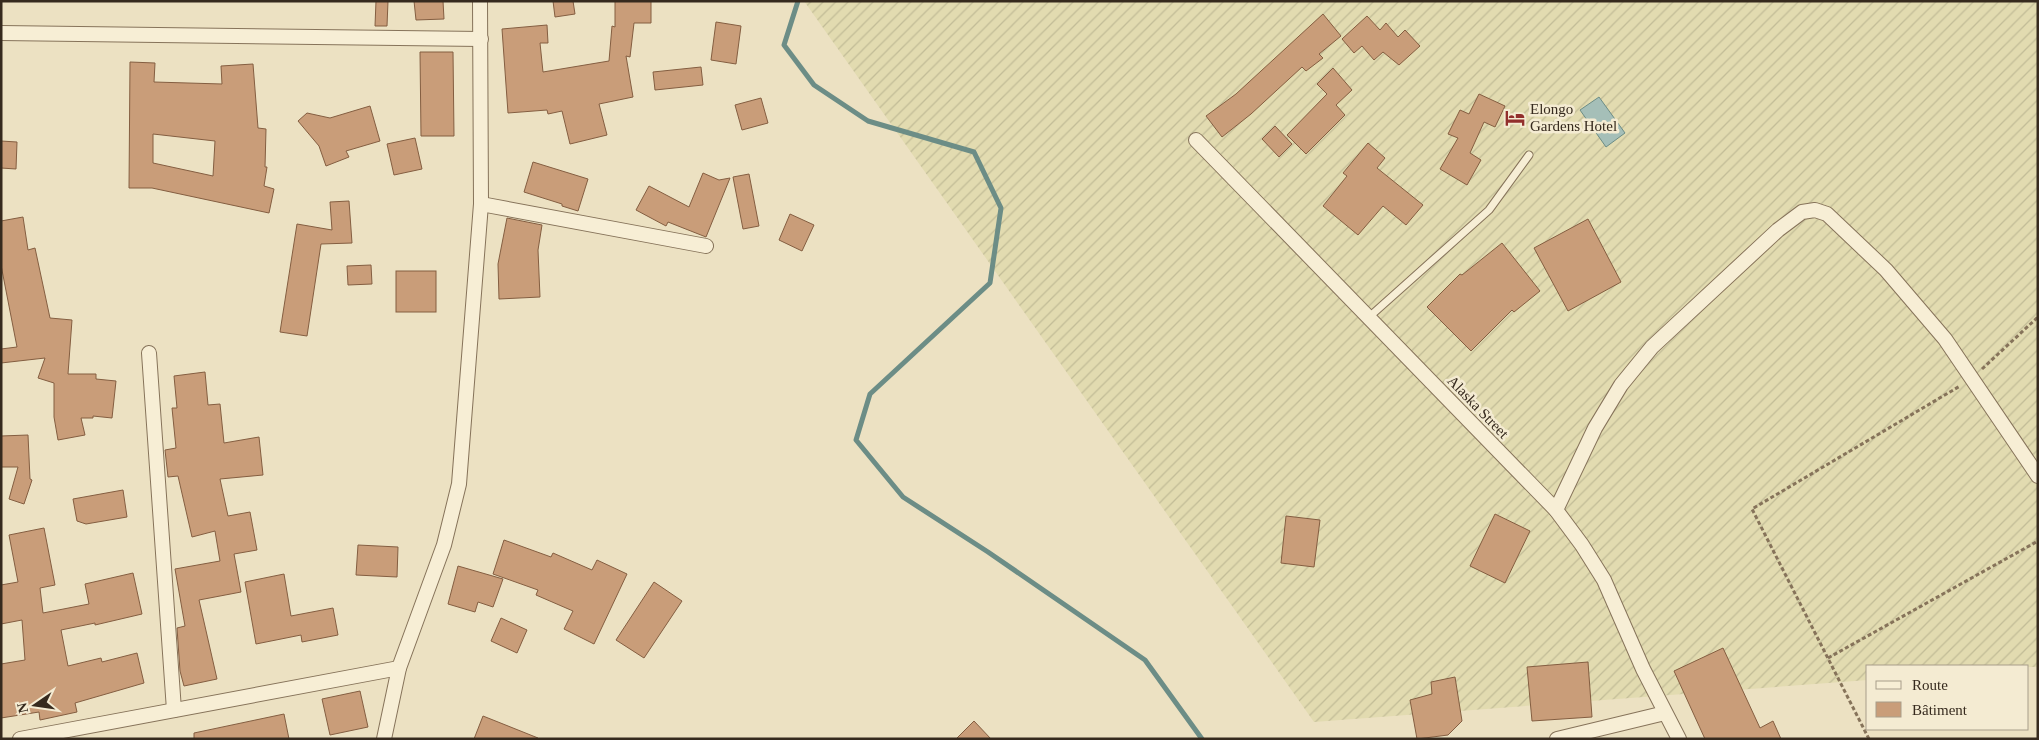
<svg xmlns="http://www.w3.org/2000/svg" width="2039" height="740" font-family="Georgia,serif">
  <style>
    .farmland { fill: url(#farmland-furrows) }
    .water { fill: #a5bfb8; stroke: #6c8d86 }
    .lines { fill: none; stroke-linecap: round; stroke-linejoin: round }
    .stream { stroke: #6c8d86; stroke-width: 5 }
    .building { fill: #c99d79; stroke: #845e41; fill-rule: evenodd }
    .service-casing { stroke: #86735a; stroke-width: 9 }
    .minor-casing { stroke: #86735a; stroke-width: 16 }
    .path { stroke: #86735a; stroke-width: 3; stroke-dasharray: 4 2.5; stroke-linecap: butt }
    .service { stroke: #f7eed5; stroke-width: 7 }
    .minor { stroke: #f7eed5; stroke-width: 14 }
    .labels { text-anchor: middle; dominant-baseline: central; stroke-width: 5; stroke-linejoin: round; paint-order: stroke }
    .poi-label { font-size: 15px; fill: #362a1e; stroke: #f4ebd2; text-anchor: start }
    .street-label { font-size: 15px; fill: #362a1e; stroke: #f4ebd2 }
  </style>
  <defs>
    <pattern id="farmland-furrows" width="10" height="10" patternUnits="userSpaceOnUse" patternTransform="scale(1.25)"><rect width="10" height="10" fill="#e2dbb0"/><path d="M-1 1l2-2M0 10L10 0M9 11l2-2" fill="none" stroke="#c2bc97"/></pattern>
  </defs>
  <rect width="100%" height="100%" fill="#ece1c2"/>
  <polygon class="farmland" points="804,1 2038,1 2038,667 1868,666 1868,680 1314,722"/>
  <polygon class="water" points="1599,97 1625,133 1606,147 1580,110"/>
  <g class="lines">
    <polyline class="stream" points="798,1 784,45 814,85 868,121 974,152 1001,208 990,283 870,394 856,440 903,497 988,552 1145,660 1202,739"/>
  </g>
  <g class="building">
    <polygon points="376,1 388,1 387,26 375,26"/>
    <polygon points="414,1 443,1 444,19 416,20"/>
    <polygon points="553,1 573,1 575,14 555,17"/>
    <polygon points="615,1 651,1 651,23 634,23 630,57 626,56 633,97 599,104 607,135 570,144 562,111 548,114 547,110 508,113 502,29 547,25 548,43 540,43 543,72 609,61 612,26 615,27"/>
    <polygon points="1323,14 1341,36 1319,54 1323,58 1306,71 1302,67 1251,114 1222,137 1206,116 1236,94"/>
    <polygon points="1367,16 1380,30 1386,23 1398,37 1405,30 1420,46 1399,65 1383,52 1374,60 1362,46 1354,53 1342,39"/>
    <polygon points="716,22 741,26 736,64 711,60"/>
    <polygon points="420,52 453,52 454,136 421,136"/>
    <path d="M130,62L155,63L154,82L222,84L221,66L253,64L258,128L266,129L265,167H267L264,186L274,189L269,213L152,188H129ZM153,134L215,141L213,176L153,163Z"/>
    <polygon points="701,67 703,85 655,90 653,72"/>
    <polygon points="1333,68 1352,90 1336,105 1345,115 1306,154 1287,135 1327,94 1317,84"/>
    <polygon points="1479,94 1505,106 1495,127 1484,122 1470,153 1481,160 1467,185 1440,169 1458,138 1448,134 1460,110 1469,114"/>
    <polygon points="761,98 768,123 742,130 735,105"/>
    <polygon points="370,106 380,141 346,151 349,157 326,166 319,146 298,121 307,113 330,118"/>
    <polygon points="1275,126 1292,144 1279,157 1262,139"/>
    <polygon points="415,138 422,169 394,175 387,144"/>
    <polygon points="1,141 17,142 16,169 1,168"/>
    <polygon points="1368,143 1385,158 1377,168 1423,205 1406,225 1383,206 1358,235 1323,206 1347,176 1343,173"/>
    <polygon points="533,162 588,179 578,211 562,206 562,204 524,192"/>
    <polygon points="703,173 719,180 730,178 706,237 668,222 666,226 636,210 649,186 689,207"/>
    <polygon points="749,174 759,226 743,229 733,177"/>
    <polygon points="349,201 352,243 321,244 307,336 280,332 297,224 332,230 330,202"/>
    <polygon points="790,214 814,225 802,251 779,240"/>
    <polygon points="23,217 28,250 35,248 50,318 72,320 68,374 96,374 96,379 116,381 112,418 93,416 93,418 81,418 85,435 58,440 54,417 54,383 38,378 45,358 1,363 1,349 17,347 1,265 1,221"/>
    <polygon points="507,218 542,225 538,250 540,297 499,299 498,264"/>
    <polygon points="1588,219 1621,282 1568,311 1534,248"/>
    <polygon points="1502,243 1540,291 1514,312 1512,310 1471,351 1427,307 1460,274 1462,275"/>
    <polygon points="371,265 372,284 348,285 347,266"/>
    <rect x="396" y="271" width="40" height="41"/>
    <polygon points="205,372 208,405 220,404 224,443 259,437 263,475 220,479 228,516 250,512 257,550 234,554 241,592 199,600 217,679 184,686 180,671 177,628 185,626 175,569 220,561 215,531 192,537 178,476 168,477 165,450 176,448 172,408 177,408 174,376"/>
    <polygon points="28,435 30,479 32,480 24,504 9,499 18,467 1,467 1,436"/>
    <polygon points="123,490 127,517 86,524 77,521 73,499"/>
    <polygon points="1495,514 1530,531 1505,583 1470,566"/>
    <polygon points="1286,516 1320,520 1314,567 1281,563"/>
    <polygon points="44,528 55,585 40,588 43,613 89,604 85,584 133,573 142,614 95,625 95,623 61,630 68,666 101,658 102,662 137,653 144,683 75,703 77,712 40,720 39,712 1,718 1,664 25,660 22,620 1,624 1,585 18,582 9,535"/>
    <polygon points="504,540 551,557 553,553 592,570 597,560 627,574 594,644 564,629 573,611 536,595 538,590 493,574"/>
    <polygon points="358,545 398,547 397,577 356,575"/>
    <polygon points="458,566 503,579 493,607 478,602 475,612 448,604"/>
    <polygon points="284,574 291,616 333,608 338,635 302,642 301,635 256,644 245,582"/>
    <polygon points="654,582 682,601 644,658 616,640"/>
    <polygon points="501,618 527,630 517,653 491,641"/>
    <polygon points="1723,648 1760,728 1773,721 1781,739 1705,739 1674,671"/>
    <polygon points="1588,662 1592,717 1532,721 1527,667"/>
    <polygon points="1455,677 1462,721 1448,735 1417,739 1410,700 1432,694 1431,682"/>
    <polygon points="360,691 368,727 330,735 322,699"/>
    <polygon points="284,714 289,739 194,739 194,733"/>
    <polygon points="483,716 538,738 538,739 474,739"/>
    <polygon points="974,721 991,739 956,739"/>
  </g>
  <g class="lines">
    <defs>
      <polyline id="service" points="1368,318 1489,210 1529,155"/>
      <g id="minor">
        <polyline points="1,33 481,39"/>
        <polyline points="1196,140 1556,510 1582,545 1604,580 1643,669 1679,739"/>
        <polyline points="481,204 706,246"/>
        <polyline points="149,353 174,710"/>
        <polyline points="1556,510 1595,428 1621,385 1652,347 1778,230 1802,212 1815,210 1827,214 1886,270 1945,339 2038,476"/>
        <polyline points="20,739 399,668"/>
        <polyline points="384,739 399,668 444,545 459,484 481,204 480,1"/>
        <polyline points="1557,739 1665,713"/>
      </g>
    </defs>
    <use href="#service" class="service-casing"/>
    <use href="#minor" class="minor-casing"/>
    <g class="path">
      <polyline points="1982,369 2038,317"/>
      <polyline points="1828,658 2038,541"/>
      <polyline points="1869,739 1752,509 1960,386"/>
    </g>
    <use href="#service" class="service"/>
    <use href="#minor" class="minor"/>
  </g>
  <defs>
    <symbol id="hotel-bare" viewBox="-9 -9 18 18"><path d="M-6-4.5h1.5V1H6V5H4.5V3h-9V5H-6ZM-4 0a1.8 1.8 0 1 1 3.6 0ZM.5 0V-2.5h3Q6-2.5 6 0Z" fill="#922f2c" stroke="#f4ebd2" stroke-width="2.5" paint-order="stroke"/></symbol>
  </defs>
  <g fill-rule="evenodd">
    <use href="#hotel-bare" x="1501" y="104" width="28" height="28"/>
  </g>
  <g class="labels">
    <g class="poi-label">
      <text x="1530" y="109">Elongo<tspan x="1530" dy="17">Gardens Hotel</tspan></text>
    </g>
    <g class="street-label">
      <text transform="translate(1478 407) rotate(46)">Alaska Street</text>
    </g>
  </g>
  <rect width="2039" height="740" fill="none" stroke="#362a1e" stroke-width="5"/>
  <rect x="1866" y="665" width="162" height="65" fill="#f4ebd2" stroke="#a89e8a"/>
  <rect x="1876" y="681" width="25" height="8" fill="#f7eed5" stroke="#a89e8a"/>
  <text x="1912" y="690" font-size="15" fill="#362a1e">Route</text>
  <rect x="1876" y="702" width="25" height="15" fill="#c99d79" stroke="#a89e8a"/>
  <text x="1912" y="715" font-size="15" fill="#362a1e">Bâtiment</text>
  <g transform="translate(35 705) rotate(257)" stroke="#f4ebd2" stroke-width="4" paint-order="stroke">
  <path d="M0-4L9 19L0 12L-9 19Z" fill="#362a1e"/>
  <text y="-8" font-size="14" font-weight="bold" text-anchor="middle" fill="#362a1e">N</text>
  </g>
</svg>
